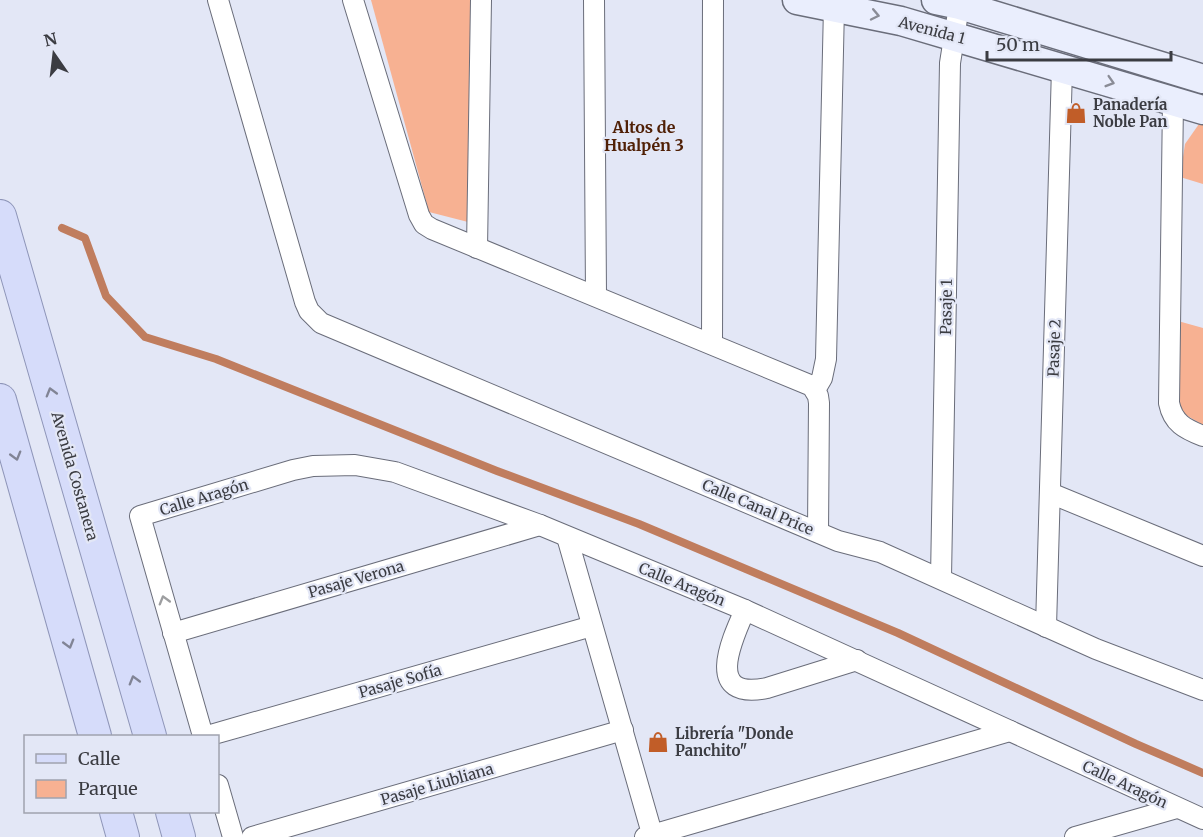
<svg xmlns="http://www.w3.org/2000/svg" width="1203" height="837" font-family="Merriweather,serif">
  <style>
    .green { fill: #f7b192 }
    .lines { fill: none; stroke-linecap: round; stroke-linejoin: round }
    .stream { stroke: #c07d5e; stroke-width: 8 }
    .street-casing { stroke: #6a6d7a; stroke-width: 22 }
    .secondary-casing { stroke: #6a6d7a; stroke-width: 31 }
    .primary-casing { stroke: #8e95b8; stroke-width: 34 }
    .street { stroke: #fff; stroke-width: 20 }
    .secondary { stroke: #eaeefd; stroke-width: 28 }
    .primary { stroke: #d6dcfa; stroke-width: 32 }
    .oneway { stroke: #8a8c96 }
    .oneway2 { stroke: #818495 }
    .oneway3 { stroke: #9d9ea0 }
    .labels { text-anchor: middle; dominant-baseline: central; stroke-width: 4.5; stroke-linejoin: round; paint-order: stroke }
    .street-label { font-size: 15px; fill: #3b3c42; stroke: #e3e7f6 }
    .poi-label { font-size: 15px; font-weight: bold; fill: #3b3c42; stroke: #e3e7f6; text-anchor: start }
    .neighbourhood-label { font-size: 16px; font-weight: bold; fill: #502006; stroke: #e3e7f6 }
  </style>
  <rect width="100%" height="100%" fill="#e3e7f6"/>
  <g class="green">
    <polygon points="371,0 474,0 468,222 429,212"/>
    <polygon points="1199,124 1203,125 1203,184 1180,177 1185,144"/>
    <polygon points="1178,321 1203,328 1203,425 1184,414 1176,397"/>
  </g>
  <g class="lines">
    <polyline class="stream" points="62,228 85,238 106,296 145,337 216,359 497,471 639,524 898,633 1136,744 1203,773"/>
    <defs>
      <g id="street">
        <polyline points="218,0 305,302 309,311 321,323 838,541 880,552 1096,649 1203,690"/>
        <polyline points="353,0 419,215 424,224 432,229 812,386 818,396 819,403 818,532"/>
        <polyline points="594,0 596,296"/>
        <path d="M1173,101L1169,403C1173,423 1185,429 1203,436"/>
        <polyline points="477,248 481,0"/>
        <polyline points="712,344 713,0"/>
        <polyline points="815,390 822,378 826,359 834,7"/>
        <polyline points="1050,493 1203,556"/>
        <polyline points="567,537 653,837"/>
        <polyline points="941,578 950,63 960,0"/>
        <path d="M745,610C732,639 703,701 767,688L857,660"/>
        <polyline points="1046,627 1062,68"/>
        <polyline points="173,633 540,525"/>
        <polyline points="203,736 140,516 293,470 313,466 355,465 395,472 540,525 745,610 1203,819"/>
        <polyline points="207,736 592,626"/>
        <polyline points="218,785 233,837"/>
        <polyline points="252,837 623,730"/>
        <polyline points="645,837 1010,731"/>
        <polyline points="1075,837 1177,808"/>
      </g>
      <g id="secondary">
        <polyline points="797,0 901,21 1203,110"/>
        <polyline points="936,0 960,5 1203,79"/>
      </g>
      <g id="primary">
        <polyline points="0,216 150,736"/>
        <polyline points="0,400 95,736"/>
        <polyline points="116,812 123,837"/>
        <polyline points="172,812 179,837"/>
      </g>
    </defs>
    <use href="#street" class="street-casing"/>
    <use href="#secondary" class="secondary-casing"/>
    <use href="#primary" class="primary-casing"/>
    <use href="#street" class="street"/>
    <use href="#secondary" class="secondary"/>
    <use href="#primary" class="primary"/>
  </g>
  <defs><path id="oneway-chevron" d="M-2-3.5L2.5 0L-2 3.5" fill="none" stroke-width="1.6" stroke-linecap="round" stroke-linejoin="round" transform="scale(1.5)"/></defs>
  <g class="oneway">
    <use href="#oneway-chevron" transform="translate(875 15) rotate(12)"/>
    <use href="#oneway-chevron" transform="translate(1110 82) rotate(17)"/>
  </g>
  <g class="oneway2">
    <use href="#oneway-chevron" transform="translate(51 392) rotate(-106)"/>
    <use href="#oneway-chevron" transform="translate(16 456) rotate(74)"/>
    <use href="#oneway-chevron" transform="translate(69 644) rotate(74)"/>
    <use href="#oneway-chevron" transform="translate(134 680) rotate(-106)"/>
  </g>
  <use class="oneway3" href="#oneway-chevron" transform="translate(164 600) rotate(-106)"/>
  <defs>
    <symbol id="shop-bare" viewBox="-9 -9 18 18"><path d="M-5-2.5h2.3a2.7 3.5 0 0 1 5.4 0H5L5.5 6h-11ZM-1.5-2.5h3a1.5 2.3 0 0 0-3 0Z" fill="#c15d28" stroke="#e3e7f6" stroke-width="2.5" paint-order="stroke"/></symbol>
  </defs>
  <g fill-rule="evenodd">
    <use href="#shop-bare" x="1061" y="98" width="30" height="30"/>
    <use href="#shop-bare" x="643" y="727" width="30" height="30"/>
  </g>
  <g class="labels">
    <g class="street-label">
      <text transform="translate(932 30) rotate(15)">Avenida 1</text>
      <text transform="translate(946 307) rotate(-89)">Pasaje 1</text>
      <text transform="translate(1054 348) rotate(-88)">Pasaje 2</text>
      <text transform="translate(75 476) rotate(74)">Avenida Costanera</text>
      <text transform="translate(204 497) rotate(-17)">Calle Aragón</text>
      <text transform="translate(758 507) rotate(23)">Calle Canal Price</text>
      <text transform="translate(356 579) rotate(-16)">Pasaje Verona</text>
      <text transform="translate(682 584) rotate(22)">Calle Aragón</text>
      <text transform="translate(400 681) rotate(-16)">Pasaje Sofía</text>
      <text transform="translate(437 784) rotate(-16)">Pasaje Liubliana</text>
      <text transform="translate(1125 784) rotate(25)">Calle Aragón</text>
    </g>
    <g class="poi-label">
      <text x="1093" y="104">Panadería<tspan x="1093" dy="17">Noble Pan</tspan></text>
      <text x="675" y="733">Librería "Donde<tspan x="675" dy="17">Panchito"</tspan></text>
    </g>
    <g class="neighbourhood-label">
      <text x="644" y="127">Altos de<tspan x="644" dy="18">Hualpén 3</tspan></text>
    </g>
  </g>
  <rect x="24" y="735" width="195" height="78" fill="#e3e7f6" stroke="#a0a3ae" stroke-width="1.5"/>
  <rect x="36" y="754" width="30" height="9" fill="#d6dcfa" stroke="#a0a3ae" stroke-width="1.5"/>
  <text x="78" y="765" font-size="18" fill="#3b3c42">Calle</text>
  <rect x="36" y="780" width="30" height="18" fill="#f7b192" stroke="#a0a3ae" stroke-width="1.5"/>
  <text x="78" y="795" font-size="18" fill="#3b3c42">Parque</text>
  <g transform="translate(54 54) rotate(346)" stroke="#e3e7f6" stroke-width="4.5" paint-order="stroke">
  <path d="M0-4.5L10 22L0 15L-10 22Z" fill="#3b3c42"/>
  <text y="-9" font-size="16" font-weight="bold" text-anchor="middle" fill="#3b3c42">N</text>
  </g>
  <path d="M987 51v9h184v-9" fill="none" stroke="#3b3c42" stroke-width="3"/>
  <text x="996" y="51" font-size="18" fill="#3b3c42" stroke="#e3e7f6" stroke-width="4.5" paint-order="stroke">50 m</text>
</svg>
